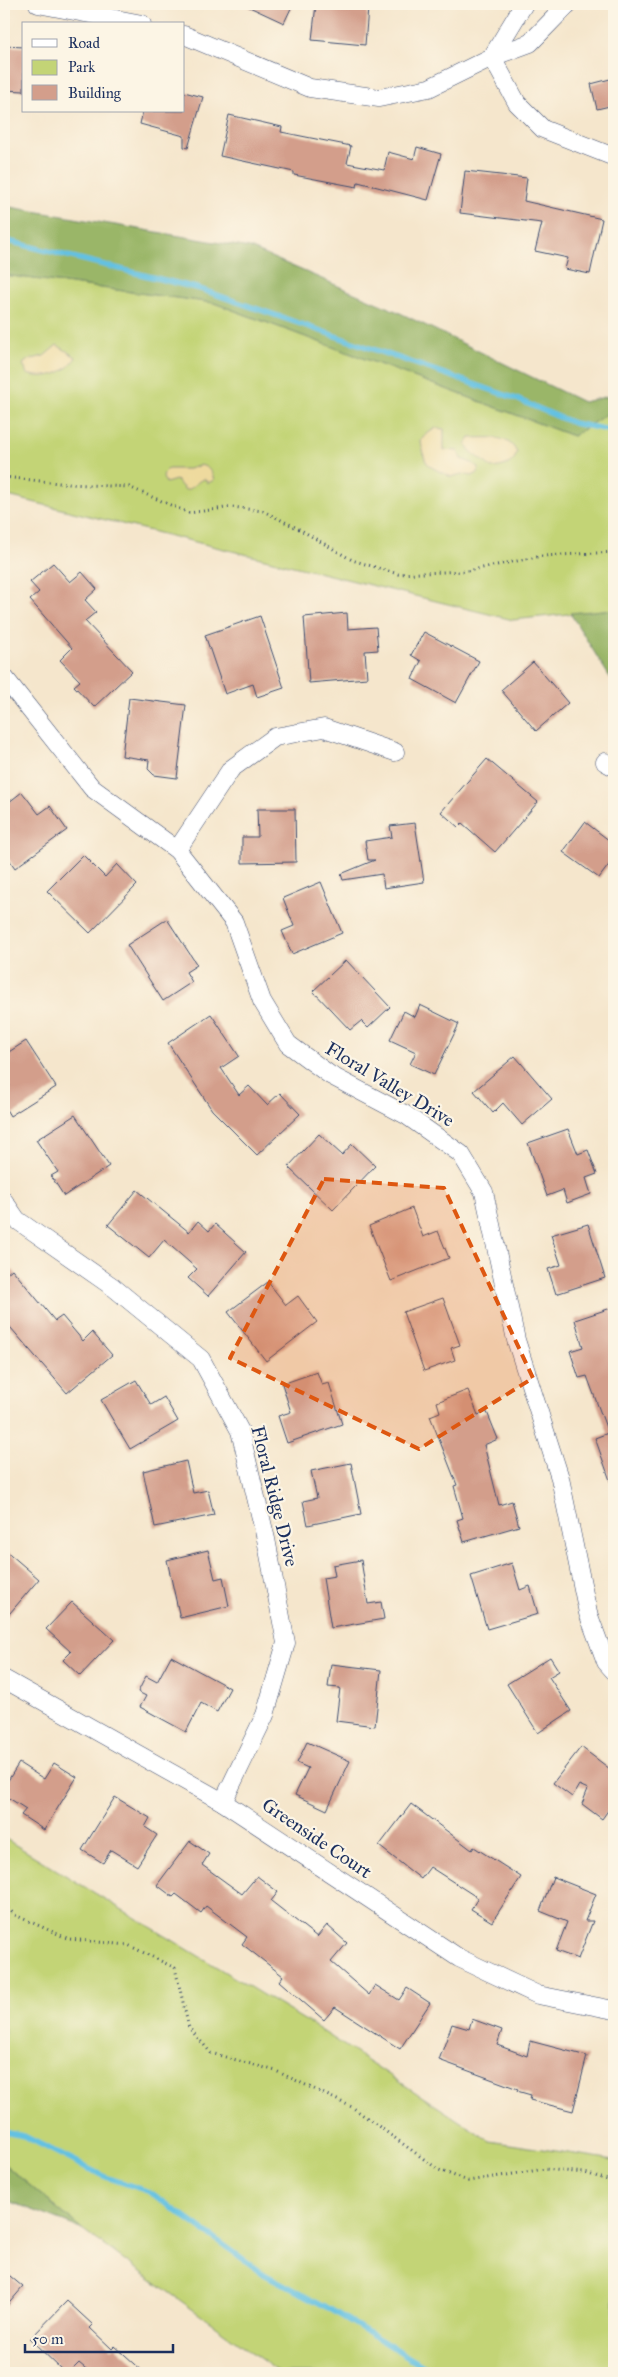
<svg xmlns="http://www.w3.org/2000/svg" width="618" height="2377" font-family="'IM FELL Great Primer',serif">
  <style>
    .green { fill: #c3d476; stroke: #6f826a }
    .forest { fill: #9ab667; stroke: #5a7262 }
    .sand { fill: #eeda9e; stroke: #84847e }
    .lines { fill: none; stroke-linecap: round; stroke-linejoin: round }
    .stream { stroke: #64c1e2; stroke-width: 5.5 }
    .building { fill: #d39e8b }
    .minor-casing { stroke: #3c4a6e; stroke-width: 19 }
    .path { stroke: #3c4a6e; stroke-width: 3; stroke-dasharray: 1 4; stroke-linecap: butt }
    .minor { stroke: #fff; stroke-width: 18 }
    .marked { fill: #de5710; fill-opacity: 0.2; stroke: #de5710; stroke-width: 4; stroke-dasharray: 10 6; stroke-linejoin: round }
    .labels { text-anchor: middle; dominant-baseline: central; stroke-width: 4.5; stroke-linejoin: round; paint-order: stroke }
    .street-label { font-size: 19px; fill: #1b2f5e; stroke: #fcf5e5 }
  </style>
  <rect width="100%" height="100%" fill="#fcf5e5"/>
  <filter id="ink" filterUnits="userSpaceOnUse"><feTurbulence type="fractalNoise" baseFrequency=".02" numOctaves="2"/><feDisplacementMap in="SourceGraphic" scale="10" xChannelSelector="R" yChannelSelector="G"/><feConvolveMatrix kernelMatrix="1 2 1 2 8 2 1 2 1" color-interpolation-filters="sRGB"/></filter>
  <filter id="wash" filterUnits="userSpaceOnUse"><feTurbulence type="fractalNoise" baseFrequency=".0096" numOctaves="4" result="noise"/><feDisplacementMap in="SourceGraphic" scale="20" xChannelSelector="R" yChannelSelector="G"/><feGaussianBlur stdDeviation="1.12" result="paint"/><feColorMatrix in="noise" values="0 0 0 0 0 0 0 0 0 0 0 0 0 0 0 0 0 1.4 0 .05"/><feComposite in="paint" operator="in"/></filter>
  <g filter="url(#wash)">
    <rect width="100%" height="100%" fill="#f5e6cc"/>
    <g class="green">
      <polygon points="4,275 214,303 573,436 614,409 614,609 513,620 4,495"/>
      <polygon points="4,1838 319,2029 490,2141 614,2160 614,2373 280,2373 82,2229 4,2164"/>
    </g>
    <g class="forest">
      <polygon points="4,206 250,248 396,311 583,402 614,395 614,409 573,436 214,303 4,275"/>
      <polygon points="614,609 614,684 570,613"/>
      <polygon points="4,2164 82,2229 4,2199"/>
    </g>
    <g class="sand">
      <path d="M57,345L76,357C67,374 45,380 27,374L23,364L28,360L44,356Z"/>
      <path d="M436,428L444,429V450L458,451L461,459L472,463L479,468L478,473L472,476L462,474L451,477C429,465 425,470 421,441L425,435Z"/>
      <path d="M470,438C489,438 509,434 517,453C513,465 503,467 491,468C483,458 471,456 466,444Z"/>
      <path d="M200,465C209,467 211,471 214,480L208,483L205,479C197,480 193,489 185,490L176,480L166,483L163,478L164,473L168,469H189Z"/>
    </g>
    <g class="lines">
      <g class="stream">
        <polyline points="4,240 200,289 514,398 573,423 614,431"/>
        <polyline points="4,2132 24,2136 103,2176 150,2192 264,2274 325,2306 435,2373"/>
      </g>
    </g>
    <g id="blocks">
      <g class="building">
        <polygon points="243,4 293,4 284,23"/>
        <polygon points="316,4 368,8 365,45 312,40"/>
        <polygon points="4,46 24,47 24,91 4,90"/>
        <polygon points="614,78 614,105 597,109 591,84"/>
        <polygon points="184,92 203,97 188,148 184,147 184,136 140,124 143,111 184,111"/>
        <polygon points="229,115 282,127 281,132 351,146 347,163 384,170 388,152 414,159 417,147 441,154 428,200 358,182 357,187 294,175 294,172 220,156"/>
        <polygon points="465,171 527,178 524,201 602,219 590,274 565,269 568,258 535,251 542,223 460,213"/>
        <polygon points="53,563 70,582 82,572 97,589 85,600 96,612 85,621 132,671 94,707 74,686 80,681 60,660 72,648 30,600 39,592 30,582"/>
        <polygon points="347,613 348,629 376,627 378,650 365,651 367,678 309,683 304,617"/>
        <polygon points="260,616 284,688 257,697 253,684 225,694 205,635"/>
        <polygon points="424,632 479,661 456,703 412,679 421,661 411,655"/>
        <polygon points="533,662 568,703 536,731 501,690"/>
        <polygon points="129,698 186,705 177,778 154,775 148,769 149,760 122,756"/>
        <polygon points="487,759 538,802 495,852 462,823 458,827 441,812"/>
        <polygon points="22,792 39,814 50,806 67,830 15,868 4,852 4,806"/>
        <polygon points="257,809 295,809 296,862 242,863 242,837 258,837"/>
        <polygon points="585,822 614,844 614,858 599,878 563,852"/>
        <polygon points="415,823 424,882 384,888 382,874 343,880 341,874 375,860 368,860 365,841 392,837 390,826"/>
        <polygon points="83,855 105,877 117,864 137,885 90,933 47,891"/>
        <polygon points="321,882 342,933 292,954 282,931 294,926 283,898"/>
        <polygon points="167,919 197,965 186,972 192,982 163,1001 127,945"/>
        <polygon points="346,960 390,1007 368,1028 361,1021 350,1030 313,991"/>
        <polygon points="420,1005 459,1024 434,1075 410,1064 416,1052 390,1040 404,1011 415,1017"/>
        <polygon points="211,1014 239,1056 221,1068 239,1095 249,1086 267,1105 280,1093 300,1114 257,1155 212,1110 168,1043"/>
        <polygon points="26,1041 56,1087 10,1116 4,1106 4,1091 10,1086 4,1076 4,1055"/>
        <polygon points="515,1056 552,1099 522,1125 503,1103 493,1113 474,1091"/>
        <polygon points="75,1115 109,1166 64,1196 51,1176 58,1172 36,1140"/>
        <polygon points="568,1129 578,1154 588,1150 597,1174 586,1178 591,1194 567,1203 563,1190 547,1196 528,1143"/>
        <polygon points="319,1134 342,1155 352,1144 375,1166 333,1210 288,1167"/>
        <polygon points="137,1190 189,1232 198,1221 209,1231 215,1224 246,1252 208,1296 188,1278 197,1269 164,1240 149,1258 108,1225"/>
        <polygon points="412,1208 423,1237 438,1231 449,1258 391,1281 369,1226"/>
        <polygon points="588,1224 605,1278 556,1294 548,1269 561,1265 551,1235"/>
        <polygon points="12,1269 55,1321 62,1316 83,1341 92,1332 112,1355 67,1393 4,1320 4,1276"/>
        <polygon points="268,1282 286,1305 298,1296 317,1322 266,1361 228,1312"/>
        <polygon points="443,1298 460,1345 451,1348 455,1360 424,1371 403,1312"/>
        <polygon points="611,1308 614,1319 614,1486 612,1486 595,1438 608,1433 587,1376 579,1378 570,1351 583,1347 575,1320"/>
        <polygon points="317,1372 322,1385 329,1383 342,1424 287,1443 278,1416 291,1412 282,1384"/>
        <polygon points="136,1380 151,1405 164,1397 178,1421 130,1449 101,1400"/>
        <polygon points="468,1390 478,1415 487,1412 498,1439 484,1445 499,1505 512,1501 519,1526 464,1542 457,1520 463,1518 454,1486 457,1485 430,1416 440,1412 437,1402"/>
        <polygon points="186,1461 193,1493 208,1490 214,1515 155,1527 143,1471"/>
        <polygon points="351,1463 361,1514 308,1525 303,1501 317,1498 311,1471"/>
        <polygon points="4,1549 39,1579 4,1620"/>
        <polygon points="208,1550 215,1579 223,1577 229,1606 180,1618 167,1560"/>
        <polygon points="361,1560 368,1604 381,1602 384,1619 331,1628 323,1578 335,1576 333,1565"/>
        <polygon points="512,1563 520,1590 530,1586 538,1614 487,1629 471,1576"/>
        <polygon points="72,1602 114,1640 80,1676 63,1660 71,1652 46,1629"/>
        <polygon points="171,1656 230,1688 217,1712 201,1703 186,1732 140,1707 146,1696 138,1692 146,1676 157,1682"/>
        <polygon points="550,1657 559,1671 549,1677 571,1711 538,1733 507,1684"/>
        <polygon points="331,1664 381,1670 375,1726 336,1721 340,1688 328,1687"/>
        <polygon points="307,1742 350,1761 327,1810 295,1795 308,1768 297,1763"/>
        <polygon points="581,1747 614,1772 614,1802 602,1819 582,1804 588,1789 579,1785 572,1797 553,1783"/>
        <polygon points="19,1763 44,1779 54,1763 77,1777 44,1830 21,1815 26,1809 4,1795 4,1787"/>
        <polygon points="115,1797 150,1818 145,1827 157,1835 137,1866 111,1850 103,1863 82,1850"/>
        <polygon points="411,1804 472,1850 474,1847 521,1877 492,1922 471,1909 478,1898 430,1867 421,1879 379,1846"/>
        <polygon points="190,1841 209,1854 202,1865 242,1894 257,1876 278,1892 271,1901 317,1937 327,1925 347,1943 331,1962 369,1995 375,1985 399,2000 407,1988 430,2003 400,2049 335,2007 324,2020 279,1981 283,1976 242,1944 247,1937 206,1906 201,1913 176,1894 173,1897 157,1885"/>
        <polygon points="553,1877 596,1894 585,1921 593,1921 578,1959 556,1951 567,1922 540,1911"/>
        <polygon points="472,2019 502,2030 497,2045 527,2056 530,2041 587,2056 573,2111 530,2100 531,2095 517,2091 518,2089 439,2060 452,2024 469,2029"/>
        <polygon points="4,2271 23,2287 4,2309"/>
        <polygon points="67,2301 93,2325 90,2328 112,2349 115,2346 145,2373 91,2373 79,2363 69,2373 65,2373 30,2339"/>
      </g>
    </g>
  </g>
  <g filter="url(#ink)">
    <use href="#blocks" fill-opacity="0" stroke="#3c4a6e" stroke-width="1"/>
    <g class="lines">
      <defs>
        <g id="minor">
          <polyline points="38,4 142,24"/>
          <polyline points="184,35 310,88 379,98 429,88 492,57 530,43 568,4"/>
          <polyline points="492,57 517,103 543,129 614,157"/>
          <polyline points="492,57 524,4"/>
          <polyline points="4,677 92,788 177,850 234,922 262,1001 288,1044 330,1075 406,1115 461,1154 484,1192 516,1340 560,1478 588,1613 606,1662 614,1671"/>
          <polyline points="605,762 614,767"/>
          <polyline points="177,850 231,769 275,737 324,728 395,752"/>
          <polyline points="4,1201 17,1220 113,1287 201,1359 240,1431 266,1539 286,1643 265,1715 223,1802"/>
          <polyline points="4,1679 223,1802 459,1958 538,1995 614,2010"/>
        </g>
      </defs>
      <use href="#minor" class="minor-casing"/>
      <g class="path">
        <polyline points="4,477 68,484 129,487 189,513 232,507 263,511 299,529 352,560 398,574 467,571 542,556 614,552"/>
        <polyline points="4,1905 15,1915 69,1939 128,1945 175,1968 189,2028 211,2053 276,2071 352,2107 439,2170 468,2181 545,2169 585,2173 614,2182"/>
      </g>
      <use href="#minor" class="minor"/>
    </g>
  </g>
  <path class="marked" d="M324,1179L444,1188L533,1378L419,1449L230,1358Z"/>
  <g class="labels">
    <g class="street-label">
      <text transform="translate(390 1084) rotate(31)">Floral Valley Drive</text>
      <text transform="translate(275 1496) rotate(76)">Floral Ridge Drive</text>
      <text transform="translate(317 1838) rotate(34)">Greenside Court</text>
    </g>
  </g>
  <rect width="618" height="2377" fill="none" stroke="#fcf5e5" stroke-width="20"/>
  <rect x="22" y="22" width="162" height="90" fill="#fcf5e5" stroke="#a2a6af"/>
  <rect x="32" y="39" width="25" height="8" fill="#ffffff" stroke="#a2a6af"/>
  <text x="68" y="48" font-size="15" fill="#1b2f5e">Road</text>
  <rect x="32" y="60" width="25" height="15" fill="#c3d476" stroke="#a2a6af"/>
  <text x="68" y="72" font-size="15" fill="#1b2f5e">Park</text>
  <rect x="32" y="85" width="25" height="15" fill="#d39e8b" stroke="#a2a6af"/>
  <text x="68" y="98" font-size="15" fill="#1b2f5e">Building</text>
  <path d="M25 2344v8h148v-8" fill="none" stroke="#1b2f5e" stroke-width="2.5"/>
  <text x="32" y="2344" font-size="15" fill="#1b2f5e" stroke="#fcf5e5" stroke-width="4" paint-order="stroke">50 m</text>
</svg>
